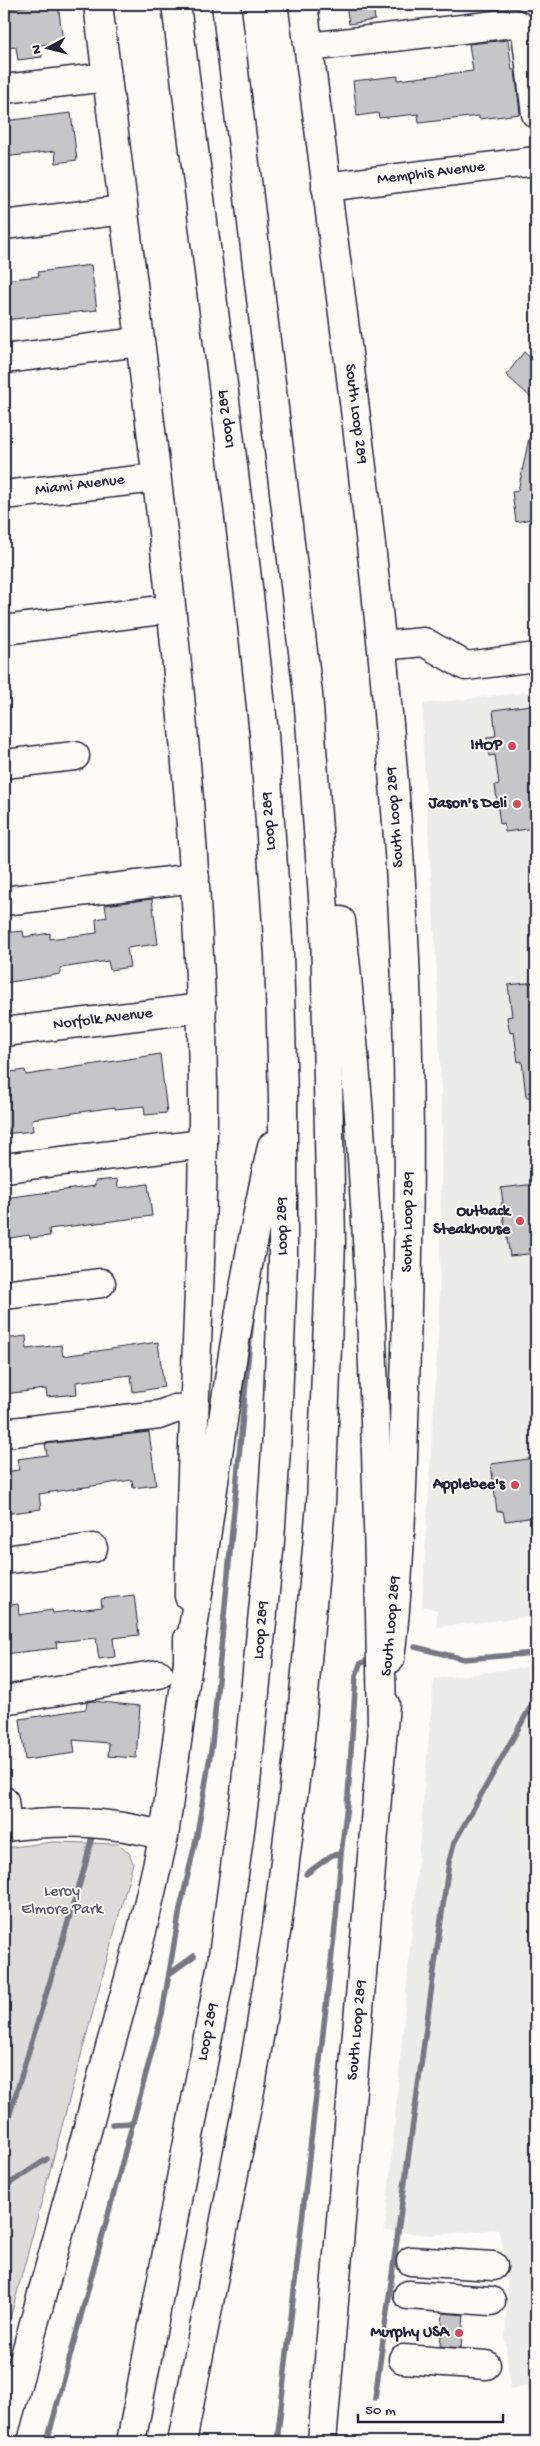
<svg xmlns="http://www.w3.org/2000/svg" width="540" height="2446" font-family="'Gochi Hand',sans-serif">
  <style>
    .built { fill: #ecece9 }
    .green { fill: #dddcdb; stroke: #807f8b }
    .lines { fill: none; stroke-linecap: round; stroke-linejoin: round }
    .stream { stroke: #787885; stroke-width: 5.5 }
    .building { fill: #c6c6c8; stroke: #22223b }
    .minor-casing { stroke: #22223b; stroke-width: 31 }
    .major-casing { stroke: #22223b; stroke-width: 31 }
    .highway-casing { stroke: #22223b; stroke-width: 31 }
    .minor { stroke: #fdfcf7; stroke-width: 28 }
    .major { stroke: #fdfcf7; stroke-width: 28 }
    .highway { stroke: #fdfcf7; stroke-width: 28 }
    .poi-dot { fill: #d1495b; stroke: #fdfcf7; stroke-width: 2 }
    .labels { text-anchor: middle; dominant-baseline: central; stroke-width: 4; stroke-linejoin: round; paint-order: stroke }
    .street-label { font-size: 16px; fill: #22223b; stroke: #fdfcf7 }
    .poi-label { font-size: 16px; font-weight: bold; fill: #22223b; stroke: #fdfcf7; text-anchor: end }
    .park-label { font-size: 16px; fill: #5a5a6b; stroke: #fdfcf7 }
  </style>
  <rect width="100%" height="100%" fill="#fdfcf7"/>
  <filter id="ink" filterUnits="userSpaceOnUse"><feTurbulence type="fractalNoise" baseFrequency=".02" numOctaves="2"/><feDisplacementMap in="SourceGraphic" scale="10" xChannelSelector="R" yChannelSelector="G"/><feConvolveMatrix kernelMatrix="1 2 1 2 8 2 1 2 1" color-interpolation-filters="sRGB"/></filter>
  <g filter="url(#ink)">
    <g class="built">
      <polygon points="536,691 536,1616 437,1627 437,1610 422,1606 439,1318 442,1123 437,973 423,747 423,704"/>
      <polygon points="536,1666 536,2442 528,2386 510,2389 505,2337 508,2269 498,2229 433,2235 385,2231 434,1679"/>
    </g>
    <polygon class="green" points="53,1842 119,1844 129,1853 133,1863 4,2341 4,1848"/>
    <g class="lines">
      <g class="stream">
        <polyline points="415,1647 464,1659 536,1653"/>
        <polyline points="306,1874 332,1855 341,1854 348,1796 356,1676 360,1664 368,1660"/>
        <polyline points="169,1974 194,1956"/>
        <polyline points="112,2124 133,2123"/>
        <polyline points="4,2133 85,1866 93,1832"/>
        <polyline points="4,2187 47,2159"/>
        <polyline points="375,2398 449,1862 454,1843 536,1697"/>
        <polyline points="47,2442 162,2014 180,1909 197,1835 212,1744 252,1318"/>
        <polyline points="277,2442 336,1918 341,1854"/>
      </g>
    </g>
    <g class="building">
      <polygon points="44,4 58,4 63,42 41,45 42,57 18,60 16,47 5,48 4,9"/>
      <polygon points="346,4 373,4 375,20 349,24"/>
      <polygon points="508,40 512,70 515,70 520,114 479,119 479,116 419,123 418,114 379,118 378,113 357,116 353,81 398,76 398,80 473,71 469,44"/>
      <polygon points="71,113 77,160 56,163 55,151 4,157 4,121"/>
      <polygon points="91,265 97,310 4,320 4,280 39,276 38,272"/>
      <polygon points="524,352 536,363 536,402 506,375"/>
      <polygon points="529,438 536,438 536,518 516,522 512,492 518,491"/>
      <polygon points="531,705 533,717 536,716 536,828 505,832 504,823 500,824 495,785 499,784 495,755 489,756 487,737 496,736 493,710"/>
      <polygon points="152,899 158,944 127,948 130,967 110,970 108,961 60,968 61,974 4,983 4,933 23,931 24,937 50,933 50,939 97,933 96,919 107,917 105,905"/>
      <polygon points="536,982 536,1097 526,1097 522,1061 518,1062 514,1032 510,1033 507,1017 512,1016 508,985"/>
      <polygon points="160,1054 167,1113 145,1115 144,1106 115,1109 115,1107 32,1119 33,1131 4,1134 4,1073 25,1070 26,1075"/>
      <polygon points="117,1179 118,1188 148,1184 152,1216 49,1229 50,1236 30,1238 29,1235 4,1239 4,1198 95,1186 95,1181"/>
      <polygon points="536,1184 536,1253 510,1256 501,1203 503,1203 501,1188"/>
      <polygon points="26,1336 27,1349 61,1345 63,1356 158,1342 164,1387 133,1392 131,1375 76,1382 77,1394 47,1397 46,1389 4,1394 4,1339"/>
      <polygon points="149,1432 156,1485 133,1488 132,1480 39,1494 41,1509 4,1514 4,1472 19,1470 17,1459 47,1455 45,1444"/>
      <polygon points="536,1458 536,1517 505,1521 503,1511 497,1512 491,1464"/>
      <polygon points="134,1595 139,1635 113,1638 115,1657 99,1659 96,1638 56,1642 57,1648 4,1654 4,1606 18,1604 19,1615 52,1610 53,1613 102,1607 101,1599"/>
      <polygon points="92,1701 140,1706 136,1758 108,1756 109,1743 73,1740 75,1753 25,1760 20,1719 86,1709 87,1702"/>
      <polygon points="443,2313 464,2315 461,2348 440,2346"/>
    </g>
    <g class="lines">
      <defs>
        <g id="minor">
          <polyline points="309,47 513,23 520,26 526,32 536,114"/>
          <polyline points="4,89 107,77"/>
          <polyline points="326,187 536,161"/>
          <polyline points="4,225 123,210"/>
          <polyline points="4,359 139,342"/>
          <polyline points="4,495 156,478"/>
          <polyline points="4,630 153,611"/>
          <polyline points="382,646 424,642 466,666 536,657"/>
          <polyline points="4,764 75,756"/>
          <polyline points="4,901 195,878"/>
          <polyline points="4,1032 202,1008"/>
          <polyline points="4,1168 203,1144"/>
          <polyline points="4,1295 101,1283"/>
          <polyline points="4,1433 159,1415 175,1409 194,1408"/>
          <polyline points="4,1560 93,1548"/>
          <polyline points="4,1700 159,1674"/>
          <polyline points="4,1801 7,1827"/>
          <path d="M4,1827C61,1820 108,1820 164,1836"/>
          <polyline points="411,2261 493,2266"/>
          <polyline points="408,2295 491,2301"/>
          <polyline points="403,2359 486,2365"/>
        </g>
        <g id="major">
          <path d="M98,4C138,336 188,668 201,1002C209,1200 191,1398 189,1596"/>
          <path d="M303,4C340,296 383,589 401,883C411,1039 410,1194 406,1350C403,1453 402,1557 390,1659"/>
          <polyline points="4,2432 141,1935 164,1836 188,1662 188,1639"/>
          <polyline points="322,2442 385,1704"/>
        </g>
        <g id="highway">
          <path d="M341,921C371,1188 378,1459 382,1728"/>
          <path d="M188,1662C214,1490 234,1315 272,1146"/>
          <polyline points="131,2442 222,1963 245,1793 270,1541 277,1433 283,1260 283,1098 279,955 264,734 249,595 176,4"/>
          <polyline points="182,2442 252,2080 277,1927 300,1739 321,1504 331,1241 325,924 308,694 226,4"/>
        </g>
      </defs>
      <use href="#minor" class="minor-casing"/>
      <use href="#major" class="major-casing"/>
      <use href="#highway" class="highway-casing"/>
      <use href="#minor" class="minor"/>
      <use href="#major" class="major"/>
      <use href="#highway" class="highway"/>
    </g>
  </g>
  <g class="poi-dot">
    <circle cx="512" cy="746" r="5"/>
    <circle cx="517" cy="804" r="5"/>
    <circle cx="520" cy="1221" r="5"/>
    <circle cx="515" cy="1485" r="5"/>
    <circle cx="459" cy="2333" r="5"/>
  </g>
  <g class="labels">
    <g class="street-label">
      <text transform="translate(431 174) rotate(-7)">Memphis Avenue</text>
      <text transform="translate(355 414) rotate(83)">South Loop 289</text>
      <text transform="translate(227 419) rotate(-97)">Loop 289</text>
      <text transform="translate(80 486) rotate(-7)">Miami Avenue</text>
      <text transform="translate(396 817) rotate(-94)">South Loop 289</text>
      <text transform="translate(270 821) rotate(-94)">Loop 289</text>
      <text transform="translate(103 1020) rotate(-7)">Norfolk Avenue</text>
      <text transform="translate(409 1222) rotate(-89)">South Loop 289</text>
      <text transform="translate(283 1226) rotate(-90)">Loop 289</text>
      <text transform="translate(392 1626) rotate(-85)">South Loop 289</text>
      <text transform="translate(262 1630) rotate(-85)">Loop 289</text>
      <text transform="translate(358 2030) rotate(-85)">South Loop 289</text>
      <text transform="translate(209 2032) rotate(-79)">Loop 289</text>
    </g>
    <g class="poi-label">
      <text x="502" y="746">IHOP</text>
      <text x="507" y="804">Jason's Deli</text>
      <text x="510" y="1212">Outback<tspan x="510" dy="18">Steakhouse</tspan></text>
      <text x="505" y="1485">Applebee's</text>
      <text x="449" y="2333">Murphy USA</text>
    </g>
    <g class="park-label">
      <text x="62" y="1892">Leroy<tspan x="62" dy="18">Elmore Park</tspan></text>
    </g>
  </g>
  <rect width="540" height="2446" fill="none" stroke="#fdfcf7" stroke-width="20"/>
  <rect x="10" y="10" width="520" height="2426" fill="none" stroke="#22223b" stroke-width="2" filter="url(#ink)"/>
  <g transform="translate(48 48) rotate(263)" stroke="#fdfcf7" stroke-width="4" paint-order="stroke">
  <path d="M0-4L9 19L0 12L-9 19Z" fill="#22223b"/>
  <text y="-8" font-size="14" font-weight="bold" text-anchor="middle" fill="#22223b">N</text>
  </g>
  <path d="M358 2414v8h145v-8" fill="none" stroke="#22223b" stroke-width="2.5"/>
  <text x="365" y="2414" font-size="15" fill="#22223b" stroke="#fdfcf7" stroke-width="4" paint-order="stroke">50 m</text>
</svg>
